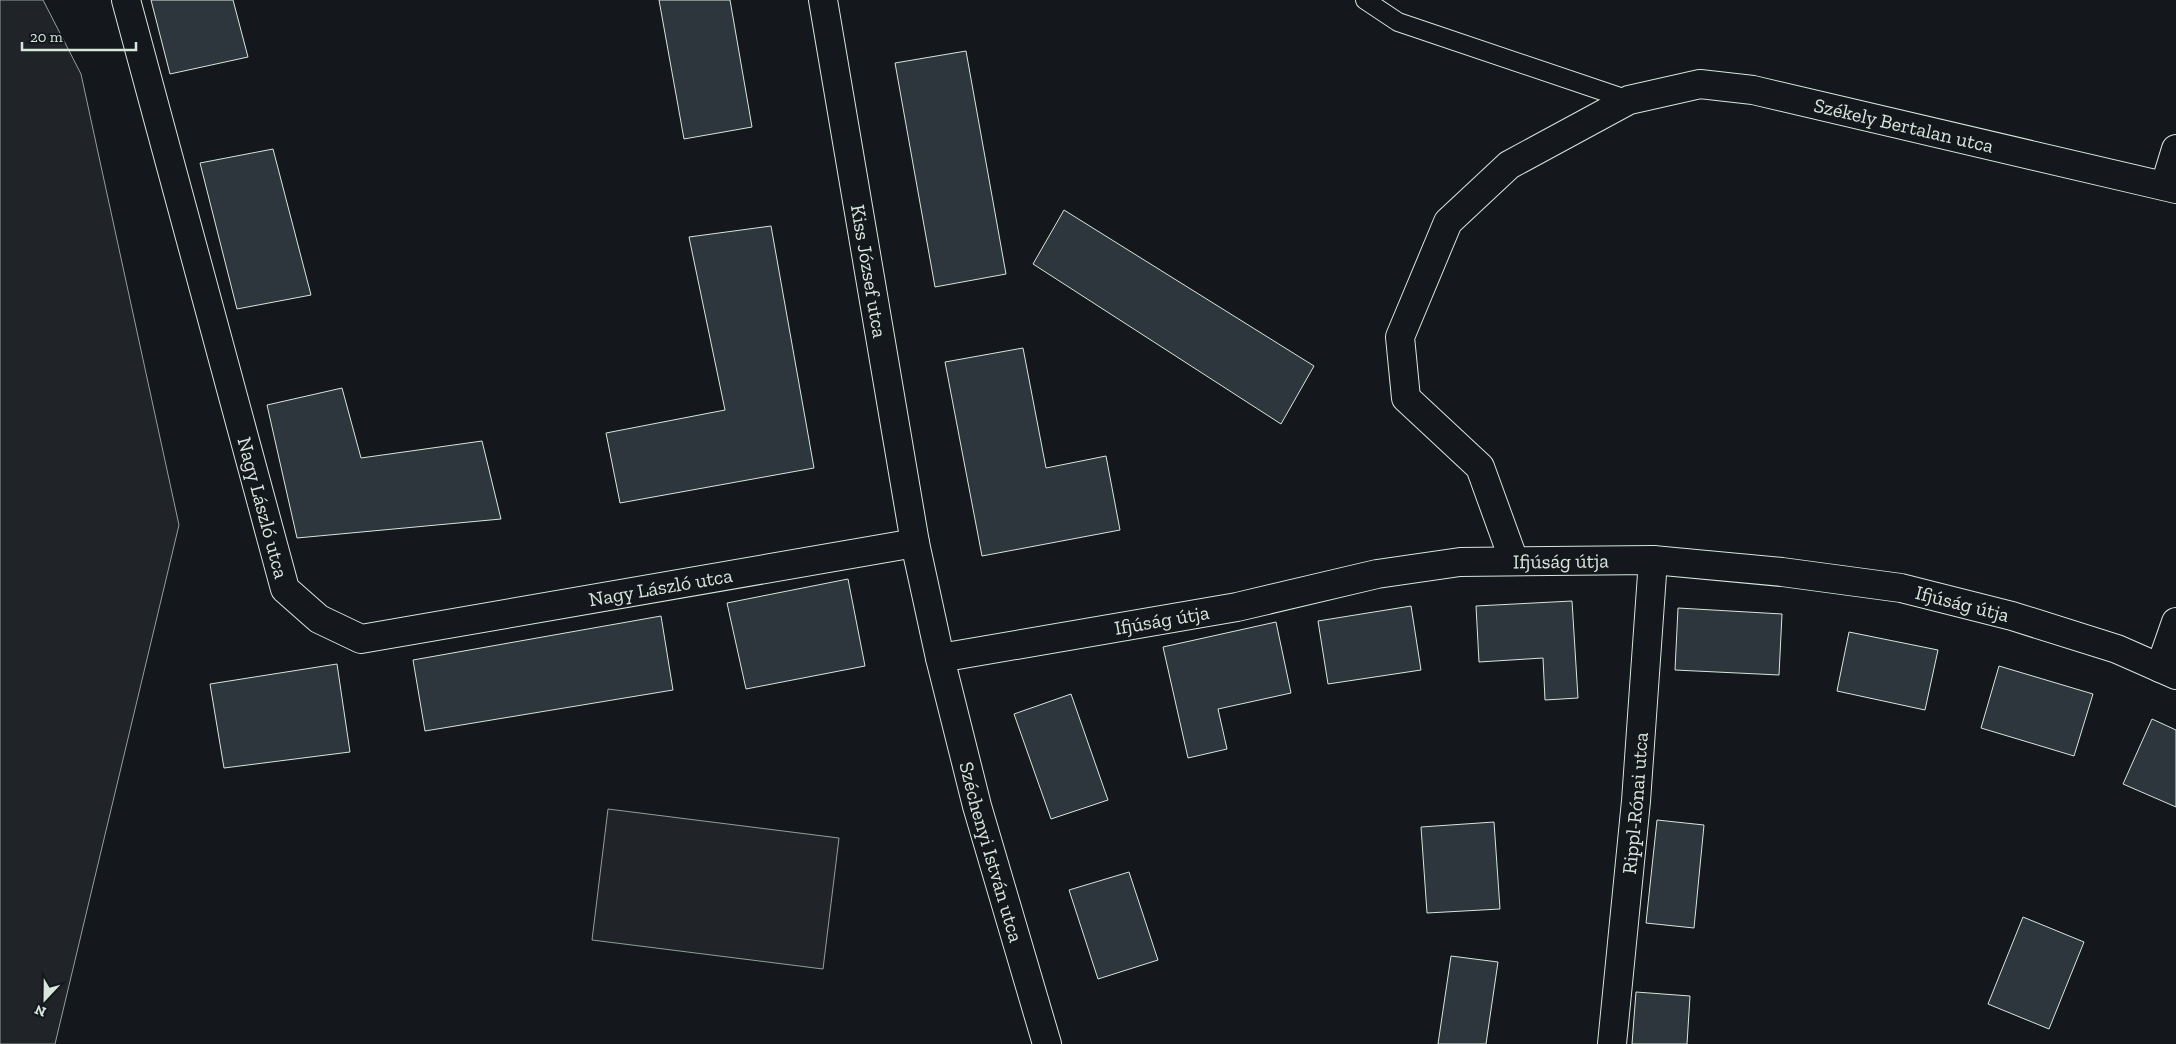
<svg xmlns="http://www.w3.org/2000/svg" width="2176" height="1044" font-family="'Zilla Slab',serif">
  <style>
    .green { fill: #202428; stroke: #939e99 }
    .building { fill: #2c363c; stroke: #d8e6dc }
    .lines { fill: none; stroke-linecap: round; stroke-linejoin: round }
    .lane-casing { stroke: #d8e6dc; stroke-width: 20 }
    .street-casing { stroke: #d8e6dc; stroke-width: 30 }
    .lane { stroke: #14181c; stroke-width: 18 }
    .street { stroke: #14181c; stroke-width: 28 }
    .labels { text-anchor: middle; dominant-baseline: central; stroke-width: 4; stroke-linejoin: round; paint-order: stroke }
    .street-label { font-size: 20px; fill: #d8e6dc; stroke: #14181c }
  </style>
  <rect width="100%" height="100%" fill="#14181c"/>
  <g class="green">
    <polygon points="0,0 43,0 81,74 179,525 55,1044 0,1044"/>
    <polygon points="608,809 839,838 823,969 592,940"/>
  </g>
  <g class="building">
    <polygon points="151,0 233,0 248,57 170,74"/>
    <polygon points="659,0 730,0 752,127 684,139"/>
    <polygon points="966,51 1006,274 935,287 895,63"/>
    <polygon points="273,149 311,295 237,309 200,163"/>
    <polygon points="1064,210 1314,366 1281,424 1033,264"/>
    <polygon points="771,226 814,468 620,503 606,433 725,410 689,237"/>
    <polygon points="1023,348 1046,468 1106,456 1120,530 982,556 945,362"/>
    <polygon points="342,388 361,458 482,441 501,519 297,538 267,405"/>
    <polygon points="848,579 865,666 746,689 727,603"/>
    <polygon points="1572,601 1578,698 1545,700 1543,658 1479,662 1476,606"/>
    <polygon points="1411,606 1421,670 1328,684 1318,621"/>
    <polygon points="1678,608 1782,614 1779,675 1675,670"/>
    <polygon points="661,616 673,690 425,731 413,660"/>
    <polygon points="1276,622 1291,693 1218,709 1227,749 1188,758 1163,647"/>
    <polygon points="1849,632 1938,650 1925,710 1837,691"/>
    <polygon points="337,664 350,752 224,768 210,684"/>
    <polygon points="1999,666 2093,694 2074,756 1981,728"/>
    <polygon points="1071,694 1108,800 1051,819 1014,714"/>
    <polygon points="2152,719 2176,730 2176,807 2123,784"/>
    <polygon points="1657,820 1704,825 1694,928 1646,923"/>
    <polygon points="1494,822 1500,909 1427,913 1421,827"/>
    <polygon points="1129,872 1158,960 1098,979 1069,890"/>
    <polygon points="2023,917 2084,942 2049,1029 1988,1004"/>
    <polygon points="1451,956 1498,962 1486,1044 1438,1044"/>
    <polygon points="1636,992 1690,996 1687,1044 1632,1044"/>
  </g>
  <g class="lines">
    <defs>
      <polyline id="lane" points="1365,0 1398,22 1629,100"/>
      <g id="street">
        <path id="s1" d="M126,0L285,589L319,619L361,639L915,543"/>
        <path id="s2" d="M823,0L915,543L940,658L977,806L1047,1044"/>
        <polyline points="2165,185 2176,149"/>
        <path id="s3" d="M1514,561L1480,467L1406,398L1400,337L1448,222L1509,165L1629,100L1700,84L1753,90L2176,189"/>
        <path id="s4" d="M940,658L1237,607L1377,574L1460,562L1653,560L1782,572L1901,588L2012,616L2117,649L2176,675"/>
        <polyline points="2160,668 2176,622"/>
        <path id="s5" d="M1612,1044L1636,801L1653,560"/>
      </g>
    </defs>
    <use href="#lane" class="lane-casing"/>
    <use href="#street" class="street-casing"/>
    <use href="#lane" class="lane"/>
    <use href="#street" class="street"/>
  </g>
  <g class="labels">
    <g class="street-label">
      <text stroke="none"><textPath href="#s3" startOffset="888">Székely Bertalan utca</textPath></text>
      <text stroke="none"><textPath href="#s2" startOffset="275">Kiss József utca</textPath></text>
      <text stroke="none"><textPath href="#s1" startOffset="526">Nagy László utca</textPath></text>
      <text stroke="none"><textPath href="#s4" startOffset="630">Ifjúság útja</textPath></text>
      <text stroke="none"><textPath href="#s1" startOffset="1006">Nagy László utca</textPath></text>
      <text stroke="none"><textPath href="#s4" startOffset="1035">Ifjúság útja</textPath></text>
      <text stroke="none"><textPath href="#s4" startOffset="225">Ifjúság útja</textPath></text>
      <text stroke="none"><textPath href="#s5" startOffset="242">Rippl-Rónai utca</textPath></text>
      <text stroke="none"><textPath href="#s2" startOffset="869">Széchenyi István utca</textPath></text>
    </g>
  </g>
  <g transform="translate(45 999) rotate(202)" stroke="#14181c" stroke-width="4" paint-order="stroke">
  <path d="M0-4L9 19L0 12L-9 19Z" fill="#d8e6dc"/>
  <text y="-8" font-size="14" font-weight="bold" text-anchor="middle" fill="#d8e6dc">N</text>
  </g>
  <path d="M22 42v8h114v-8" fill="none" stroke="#d8e6dc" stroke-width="2.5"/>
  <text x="30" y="42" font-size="15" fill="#d8e6dc" stroke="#14181c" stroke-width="4" paint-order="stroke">20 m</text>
</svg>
